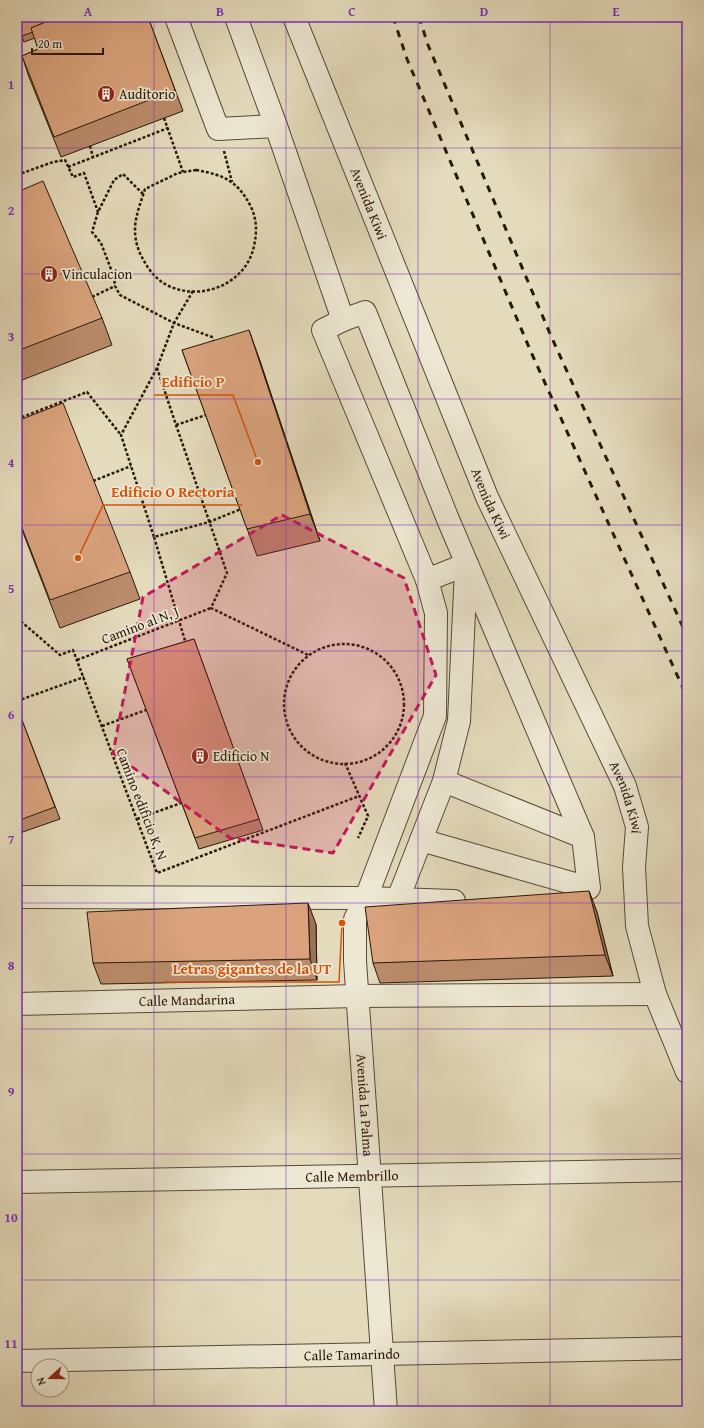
<svg xmlns="http://www.w3.org/2000/svg" width="704" height="1428" font-family="'Gentium Book Plus',serif">
  <style>
    .lines { fill: none; stroke-linecap: round; stroke-linejoin: round }
    .minor-casing { stroke: #584934; stroke-width: 24 }
    .path { stroke: #291807; stroke-width: 2.5; stroke-dasharray: 3 2; stroke-linecap: butt }
    .minor { stroke: #ede8d3; stroke-width: 22 }
    .rail { stroke: #291807; stroke-width: 3; stroke-dasharray: 7 7; stroke-linecap: butt }
    .wall { fill: #bb8c6c; stroke: #291807 }
    .shaded-wall { fill: #997258; stroke: #291807 }
    .building { fill: #daa37d; stroke: #291807 }
    .marked { fill: #c2185b; fill-opacity: 0.2; stroke: #c2185b; stroke-width: 3; stroke-dasharray: 8 5; stroke-linejoin: round }
    .grid { fill: none; stroke: #7b2cbf; stroke-width: 1; stroke-opacity: 0.55 }
    .labels { text-anchor: middle; dominant-baseline: central; stroke-width: 3.5; stroke-linejoin: round; paint-order: stroke }
    .poi-label { font-size: 14px; fill: #291807; stroke: #ede8d3; text-anchor: start }
    .street-label { font-size: 14px; fill: #291807; stroke: #ede8d3 }
    .leader { fill: none; stroke: #d5520c; stroke-width: 1.5 }
    .callout-dot { fill: #d5520c; stroke: #ede8d3; stroke-width: 1.5 }
    .callout-label { font-size: 15px; text-anchor: middle; font-weight: bold; fill: #d5520c; stroke: #ede8d3; stroke-width: 3.5; stroke-linejoin: round; paint-order: stroke }
    .neatline { fill: none; stroke: #7b2cbf; stroke-width: 1.5 }
    .grid-label { font-size: 13px; text-anchor: middle; font-weight: bold; fill: #7b2cbf }
  </style>
  <rect width="100%" height="100%" fill="#e4dbbc"/>
  <filter id="stains"><feTurbulence type="fractalNoise" baseFrequency=".005" numOctaves="4"/><feColorMatrix values="0 0 0 0 .2 0 0 0 0 .09 0 0 0 0 .02 0 0 0 .5 -.17"/></filter>
  <radialGradient id="worn" r=".72"><stop offset=".6" stop-color="#630" stop-opacity="0"/><stop offset="1" stop-color="#630" stop-opacity=".3"/></radialGradient>
  <g class="lines">
    <defs>
      <g id="minor">
        <polyline points="176,17 218,129 276,126"/>
        <polyline points="236,17 276,126 343,320 365,312 447,517 583,837 589,888 421,840"/>
        <path id="s1" d="M294,17L487,497L625,786L637,827L634,867L637,926L655,994L687,1072"/>
        <path id="s2" d="M343,320L323,330L427,580L436,613L435,716L366,898L355,919V961L386,1411"/>
        <polyline points="427,580 467,564"/>
        <polyline points="444,781 583,837"/>
        <polyline points="17,897 366,898 454,901"/>
        <polyline points="398,899 444,781 459,721 466,569"/>
        <path id="s3" d="M17,1004L357,996L655,994"/>
        <path id="s4" d="M17,1182L687,1170"/>
        <path id="s5" d="M17,1361L687,1348"/>
      </g>
    </defs>
    <use href="#minor" class="minor-casing"/>
    <g class="path">
      <polyline points="164,118 183,172"/>
      <polyline points="90,146 93,157"/>
      <polyline points="224,151 232,182"/>
      <polyline points="68,167 168,128"/>
      <path d="M196,170C224,175 238,181 251,207C257,220 257,232 254,246C246,285 199,303 165,284C155,278 148,269 143,259C138,251 135,240 135,230C135,216 141,202 145,189L178,173Z"/>
      <polyline points="17,175 53,162 65,160 73,177 84,173 98,212"/>
      <polyline points="143,194 123,174 114,180 98,212 92,232 101,243 114,277 115,286 120,295 174,323 212,337 214,343"/>
      <polyline points="193,291 174,323 157,368 176,425 227,573 211,608 308,655"/>
      <polyline points="92,297 115,286"/>
      <polyline points="157,368 121,435 154,537 209,522 241,509"/>
      <polyline points="17,419 87,392 121,435"/>
      <polyline points="176,425 206,415"/>
      <polyline points="93,481 131,466"/>
      <polyline points="154,537 186,644"/>
      <polyline points="17,618 60,655 73,650 157,873 359,796"/>
      <circle cx="344" cy="704" r="60"/>
      <polyline points="77,660 211,608"/>
      <polyline points="17,701 84,677"/>
      <polyline points="102,726 146,710"/>
      <polyline points="345,763 368,816 358,838"/>
      <polyline points="137,819 181,803"/>
    </g>
    <use href="#minor" class="minor"/>
    <g class="rail">
      <polyline points="393,17 407,59 531,352 687,697"/>
      <polyline points="419,17 428,45 551,336 687,636"/>
    </g>
  </g>
  <g class="wall">
    <polygon points="148,17 183,111 61,157 29,77 22,56 38,49 35,38 24,42 17,22"/>
    <polygon points="17,192 102,318 112,345 17,382"/>
    <polygon points="182,350 259,358 320,541 257,556"/>
    <polygon points="17,421 130,572 140,599 60,628 17,517"/>
    <polygon points="194,639 263,830 199,849 127,659"/>
    <polygon points="17,707 60,819 17,834"/>
    <polygon points="589,891 597,912 613,976 380,983 373,963"/>
    <polygon points="316,924 317,980 101,984 93,963"/>
  </g>
  <g class="shaded-wall">
    <polygon points="249,330 259,358 320,541 310,514"/>
    <polygon points="589,891 597,912 613,976 605,955"/>
    <polygon points="308,903 316,924 317,980 310,959"/>
  </g>
  <g class="building">
    <polygon points="17,17 58,17 31,28 33,32 22,36 17,22"/>
    <polygon points="58,17 148,17 175,90 54,137 22,56 38,49 31,28"/>
    <polygon points="43,181 102,318 17,351 17,192"/>
    <polygon points="249,330 310,514 247,529 182,350"/>
    <polygon points="63,403 130,572 50,600 17,515 17,421"/>
    <polygon points="194,639 259,819 195,838 127,659"/>
    <polygon points="17,707 55,807 17,821"/>
    <polygon points="589,891 605,955 373,963 365,907"/>
    <polygon points="308,903 310,959 93,963 87,912"/>
  </g>
  <path class="marked" d="M282,515L404,578L436,675L333,853L230,838L113,753L143,597Z"/>
  <path class="grid" d="M154,17V1411M286,17V1411M418,17V1411M550,17V1411M17,148H687M17,274H687M17,399H687M17,525H687M17,651H687M17,777H687M17,903H687M17,1029H687M17,1154H687M17,1280H687"/>
  <defs>
    <symbol id="building-disc" viewBox="-11 -11 22 22"><circle r="9.5" fill="#8f2418" stroke="#ede8d3"/><path d="M-4-6H4V6H1V3H-1V6H-4ZM-2.5-4.3h1.7v1.8h-1.7ZM.8-4.3h1.7v1.8H.8ZM-2.5-1h1.7V.8h-1.7ZM.8-1h1.7V.8H.8Z" fill="#fff"/></symbol>
  </defs>
  <g fill-rule="evenodd">
    <use href="#building-disc" x="96" y="84" width="20" height="20"/>
    <use href="#building-disc" x="39" y="264" width="20" height="20"/>
    <use href="#building-disc" x="190" y="746" width="20" height="20"/>
  </g>
  <g class="labels">
    <g class="poi-label">
      <text x="119" y="94">Auditorio</text>
      <text x="62" y="274">Vinculacion</text>
      <text x="213" y="756">Edificio N</text>
    </g>
    <g class="street-label">
      <text stroke="none"><textPath href="#s1" startOffset="201">Avenida Kiwi</textPath></text>
      <text stroke="none"><textPath href="#s1" startOffset="525">Avenida Kiwi</textPath></text>
      <text transform="translate(140 625) rotate(-21)">Camino al N, J</text>
      <text stroke="none"><textPath href="#s1" startOffset="849">Avenida Kiwi</textPath></text>
      <text transform="translate(142 804) rotate(69)">Camino edificio K, N</text>
      <text stroke="none"><textPath href="#s3" startOffset="170">Calle Mandarina</textPath></text>
      <text stroke="none"><textPath href="#s2" startOffset="835">Avenida La Palma</textPath></text>
      <text stroke="none"><textPath href="#s4" startOffset="335">Calle Membrillo</textPath></text>
      <text stroke="none"><textPath href="#s5" startOffset="335">Calle Tamarindo</textPath></text>
    </g>
  </g>
  <path class="leader" d="M258 462L233 395H154M78 558L103 505H242M342 923L339 982H164"/>
  <g class="callout-dot">
    <circle cx="258" cy="462" r="4"/>
    <circle cx="78" cy="558" r="4"/>
    <circle cx="342" cy="923" r="4"/>
  </g>
  <g class="callout-label">
    <text x="193" y="387">Edificio P</text>
    <text x="173" y="497">Edificio O Rectoria</text>
    <text x="252" y="974">Letras gigantes de la UT</text>
  </g>
  <rect width="704" height="1428" fill="none" stroke="#e4dbbc" stroke-width="44"/>
  <g transform="translate(50 1378) rotate(249)"><circle r="19" fill="#ede8d3" stroke="#9f9581"/>
  <path d="M0-3L7 15L0 10L-7 15Z" fill="#8f2418"/>
  <text y="-6" font-size="11" font-weight="bold" text-anchor="middle" fill="#291807">N</text>
  </g>
  <path d="M32 48v6h71v-6" fill="none" stroke="#291807" stroke-width="2"/>
  <text x="38" y="48" font-size="12" fill="#291807" stroke="#ede8d3" stroke-width="3" paint-order="stroke">20 m</text>
  <rect x="22" y="22" width="660" height="1384" class="neatline"/>
  <g class="grid-label">
    <text x="88" y="16">A</text>
    <text x="220" y="16">B</text>
    <text x="352" y="16">C</text>
    <text x="484" y="16">D</text>
    <text x="616" y="16">E</text>
    <text x="11" y="89">1</text>
    <text x="11" y="215">2</text>
    <text x="11" y="341">3</text>
    <text x="11" y="467">4</text>
    <text x="11" y="593">5</text>
    <text x="11" y="719">6</text>
    <text x="11" y="844">7</text>
    <text x="11" y="970">8</text>
    <text x="11" y="1096">9</text>
    <text x="11" y="1222">10</text>
    <text x="11" y="1348">11</text>
  </g>
  <rect width="100%" height="100%" filter="url(#stains)"/>
  <rect width="100%" height="100%" fill="url(#worn)"/>
</svg>
